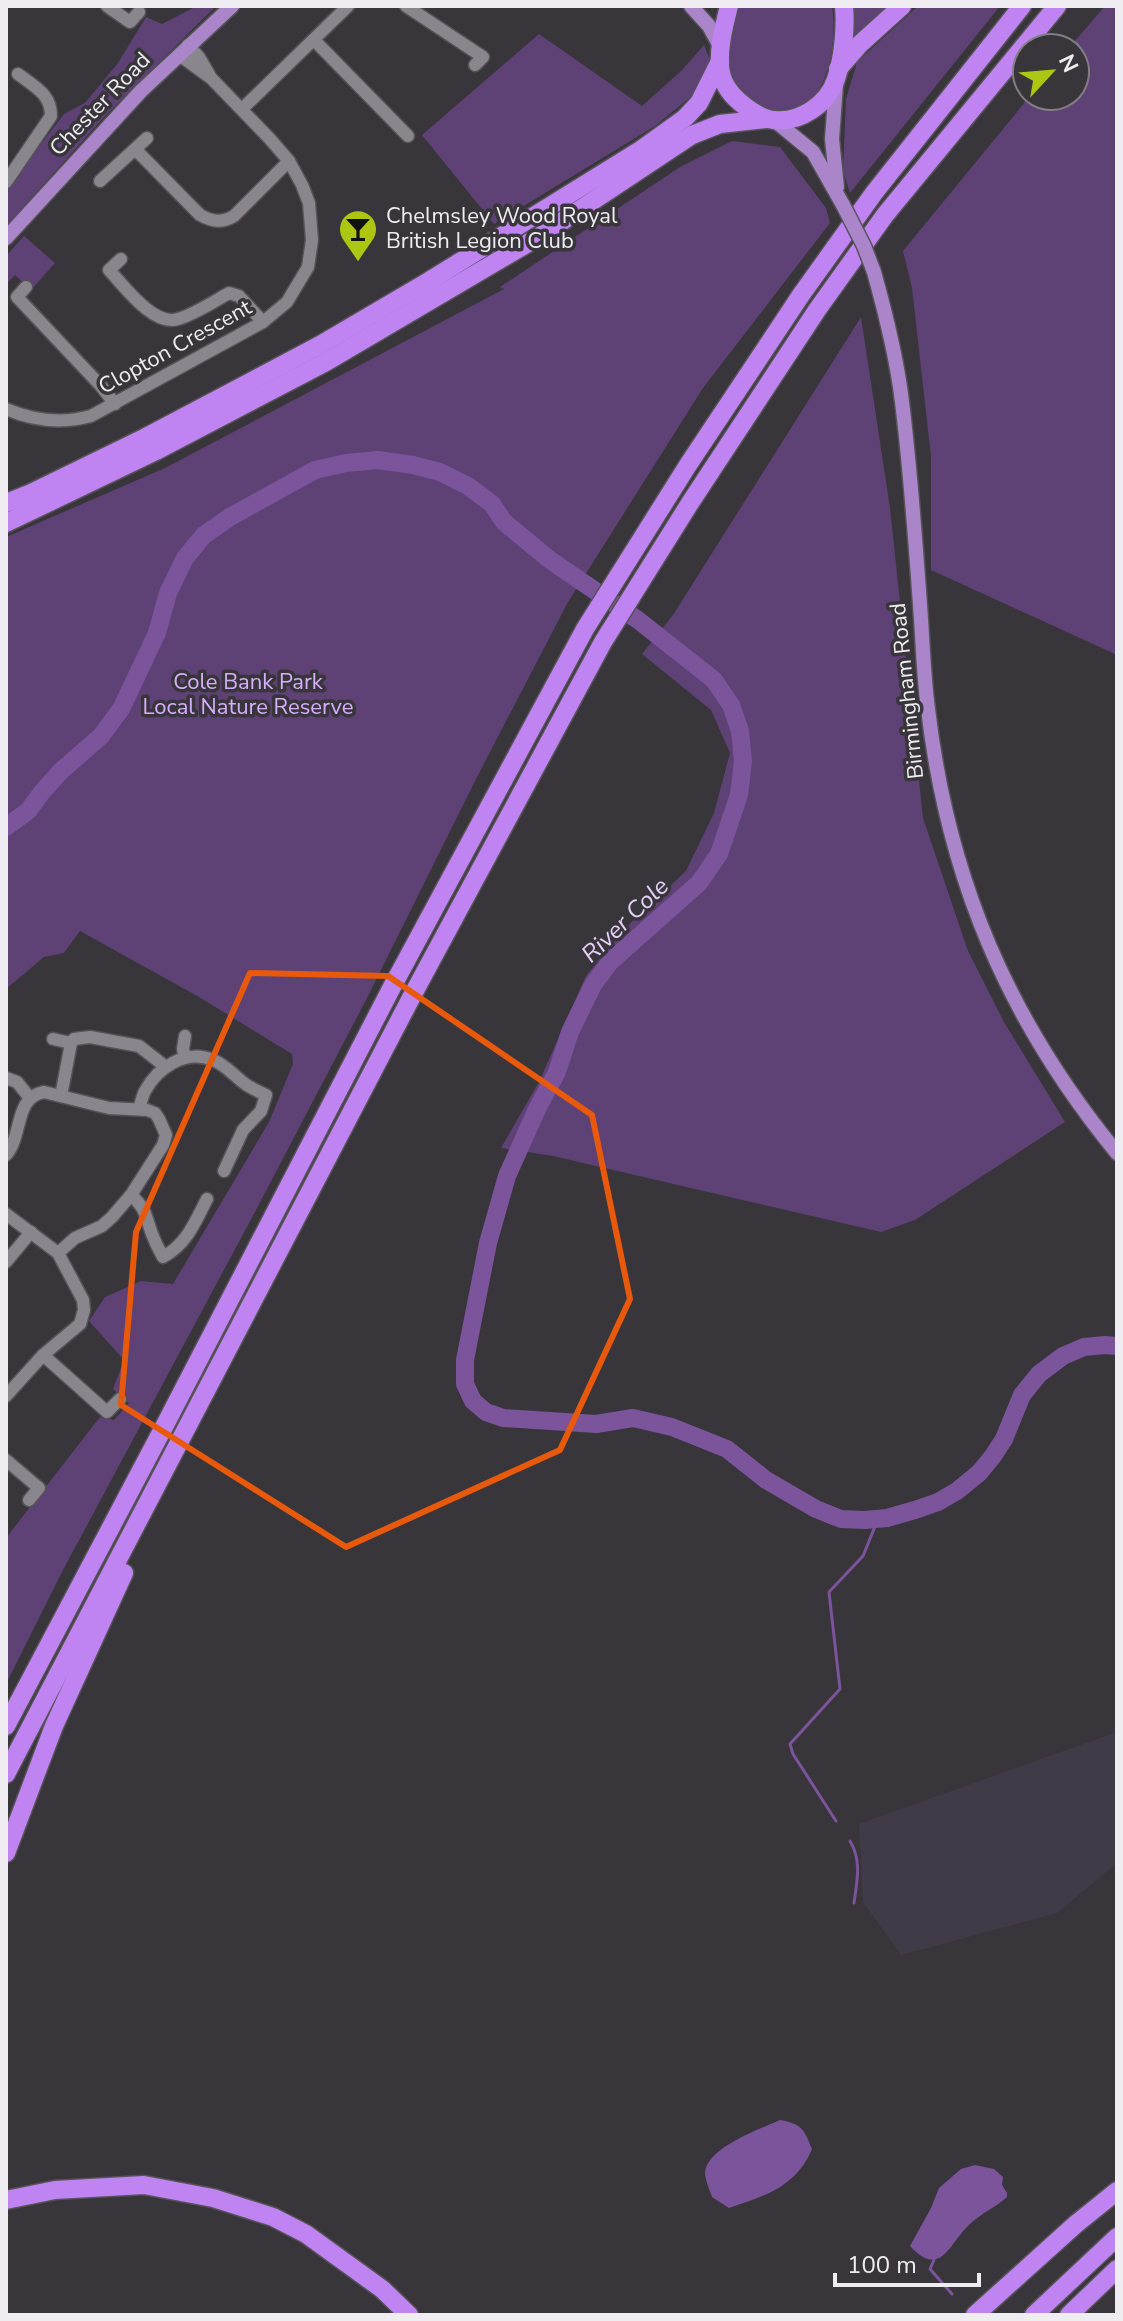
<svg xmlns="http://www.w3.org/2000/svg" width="1123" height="2321" font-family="'Nunito Sans',sans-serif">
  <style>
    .built { fill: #413b47 }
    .green { fill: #5e4275 }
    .water { fill: #7b549c }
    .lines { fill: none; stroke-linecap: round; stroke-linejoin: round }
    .stream { stroke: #7b549c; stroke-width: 3 }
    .river { stroke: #7b549c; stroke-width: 18 }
    .minor-casing { stroke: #555258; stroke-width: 15 }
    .major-casing { stroke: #555258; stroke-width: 17 }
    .highway-casing { stroke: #555258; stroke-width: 21 }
    .minor { stroke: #8a868e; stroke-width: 12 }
    .major { stroke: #aa85ca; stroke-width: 14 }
    .highway { stroke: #c084f2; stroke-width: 18 }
    .major-bridge-casing { stroke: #555258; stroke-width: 17; stroke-linecap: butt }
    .major-bridge { stroke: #aa85ca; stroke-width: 14 }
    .marked { fill: none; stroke: #e8590c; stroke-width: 6; stroke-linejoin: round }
    .labels { text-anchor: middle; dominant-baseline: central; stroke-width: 7; stroke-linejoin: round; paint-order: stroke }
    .street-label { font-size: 22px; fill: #efedf2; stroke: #38353b }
    .poi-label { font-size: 22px; fill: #efedf2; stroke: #38353b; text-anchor: start }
    .park-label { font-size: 22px; fill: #d7aefd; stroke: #38353b }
    .water-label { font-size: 24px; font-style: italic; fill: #e4d0f8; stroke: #38353b }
  </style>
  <rect width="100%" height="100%" fill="#38353b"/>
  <polygon class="built" points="1117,1732 1117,1863 1057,1913 901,1955 863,1902 859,1824"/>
  <g class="green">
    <polygon points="197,6 216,6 104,117 6,226 6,190 64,114 85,103 118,63 146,17 162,24"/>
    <path d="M735,6H832C837,34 831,90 803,106C792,112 778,112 766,113L730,82L726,49Z"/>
    <polygon points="852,6 894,6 850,45"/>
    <polygon points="918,6 1000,6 850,193 843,171 846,99 857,62"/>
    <polygon points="1105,6 1117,6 1117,655 931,570 931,457 912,288 903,251 1030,96 1075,96 1075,48 1069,48"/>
    <polygon points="539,34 642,106 681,71 704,45 710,60 693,95 655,126 494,224 422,135"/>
    <polygon points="732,141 780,147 826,208 830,223 703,388 568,602 476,779 366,1000 255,1212 63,1570 6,1684 6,1538 100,1417 114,1420 129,1403 113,1389 124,1360 89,1321 105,1297 141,1281 173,1284 269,1122 293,1064 292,1054 199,997 80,931 64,953 44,957 6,989 6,537 165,468 504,289 500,287 680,167"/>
    <polygon points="24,236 55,263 31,290 15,275 6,284 6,256"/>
    <polygon points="861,317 890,508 923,818 968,951 1004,1022 1065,1122 915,1220 881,1232 553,1156 501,1148 539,1082 586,976 622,931 686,871 714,813 730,753 711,710 642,654 673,615"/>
  </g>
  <g class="water">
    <path d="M780,2120C802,2124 804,2129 812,2149C796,2187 765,2196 729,2208L712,2197C710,2191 705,2180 705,2173C706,2148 760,2129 780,2120Z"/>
    <path d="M975,2165L994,2169L1003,2177L1002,2185L1007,2193V2197C996,2207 982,2213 971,2223C949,2242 942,2280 910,2246L931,2208L939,2188L961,2169Z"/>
  </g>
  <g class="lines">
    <g class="stream">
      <polyline points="836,1821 793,1754 790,1744 840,1689 829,1592 863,1556 878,1519"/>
      <path d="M850,1841C862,1861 857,1881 854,1903"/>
      <polyline points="934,2260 930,2269 952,2294"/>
    </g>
    <polyline class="river" points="6,827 28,811 42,792 61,771 101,736 121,709 157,633 168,593 185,558 204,535 230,517 315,470 346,463 378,460 413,465 440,472 468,486 492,504 504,522 550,560 638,620 714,680 731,705 740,731 743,761 739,795 719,854 699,883 610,962 593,985 570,1032 557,1072 538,1107 507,1176 488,1243 465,1360 465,1384 473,1401 486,1412 503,1418 596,1424 633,1418 672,1427 727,1449 766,1480 816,1509 841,1519 865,1520 887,1518 915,1510 938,1502 957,1491 979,1473 993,1456 1004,1439 1022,1395 1039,1374 1063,1356 1084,1347 1105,1345 1117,1346"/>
    <defs>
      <g id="minor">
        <polyline points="107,6 130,22 139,12"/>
        <polyline points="406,6 483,57 475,65"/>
        <polyline points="314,40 408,136"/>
        <polyline points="188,45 199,57 210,76"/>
        <polyline points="242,109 348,6"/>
        <path d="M135,149L200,215C213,222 222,223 234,216L289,161"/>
        <polyline points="100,181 147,138"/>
        <path d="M6,182L51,116C51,94 35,87 18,74"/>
        <path d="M121,259L109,270C124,286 154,327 178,319C195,314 213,302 229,293L239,296L263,322"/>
        <polyline points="26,287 17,297 101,386 115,404"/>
        <path d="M6,409C34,421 62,424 91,416L263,322L287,302L308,267L312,240L309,203L302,185L289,161L270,139L212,79L179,55"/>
        <polyline points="53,1039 71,1043"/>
        <polyline points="185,1057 183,1049 185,1036"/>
        <polyline points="6,1078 17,1082 29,1097"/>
        <polyline points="61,1096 71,1043 74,1039 90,1037 139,1046 166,1067"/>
        <path d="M139,1109C141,1104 142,1096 145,1091C158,1067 186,1049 213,1060C226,1065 233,1075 244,1083C250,1088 258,1091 266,1095L261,1111L243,1130L224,1171"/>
        <path d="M6,1155C23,1136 14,1097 44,1092L109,1108L147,1110L155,1113L159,1119L166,1135L163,1145L131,1195L112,1217L102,1226L75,1238L58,1253"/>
        <path d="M131,1195C146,1209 145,1214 152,1234C155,1242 159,1250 163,1257C187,1244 195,1222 207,1199"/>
        <polyline points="6,1214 58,1253 83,1300 84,1310 80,1324 43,1355 6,1396"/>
        <polyline points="6,1262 31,1232"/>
        <polyline points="43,1355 107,1412 120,1399"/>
        <polyline points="6,1460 39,1488 29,1500"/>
      </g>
      <g id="major">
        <polyline points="691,6 709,26 721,48"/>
        <polyline points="836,85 832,139 837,187"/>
        <polyline points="774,120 813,152 843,205"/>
        <polyline points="6,238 141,91 232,6"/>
        <path d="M874,272C886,315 897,358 902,402C911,474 916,547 921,619C923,649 924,679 928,709C948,879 1008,1020 1117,1153"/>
      </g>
      <g id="highway">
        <path d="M729,6C724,26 717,52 721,73C724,87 735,99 746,107C754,113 764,119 774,120C800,123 828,104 836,79C843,58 846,28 844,6"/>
        <polyline points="838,69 860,44 902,6"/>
        <polyline points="6,503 31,493 146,437 320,345 429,281 639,151 685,118 699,103 720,61"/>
        <polyline points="6,523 156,451 326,362 540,236 692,135 720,124 766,119"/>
        <polyline points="6,1726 165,1425 392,987 585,629 688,465 801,295 874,193 1022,6"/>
        <polyline points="6,1774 412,996 603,642 690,503 817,310 885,215 1057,6"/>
        <polyline points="6,1853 54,1726 124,1573"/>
        <polyline points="6,2200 55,2190 144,2185 213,2198 273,2217 306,2234 382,2289 409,2315"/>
        <polyline points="975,2315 1076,2224 1117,2191"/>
        <polyline points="1034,2315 1117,2237"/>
        <polyline points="1069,2315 1117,2269"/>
      </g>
    </defs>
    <use href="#minor" class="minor-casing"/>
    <use href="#major" class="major-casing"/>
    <use href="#highway" class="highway-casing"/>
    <use href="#minor" class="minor"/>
    <use href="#major" class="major"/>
    <use href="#highway" class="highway"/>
    <defs>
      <polyline id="major-bridge" points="843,205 864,246 874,272"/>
    </defs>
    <use href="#major-bridge" class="major-bridge-casing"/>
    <use href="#major-bridge" class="major-bridge"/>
  </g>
  <path class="marked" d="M250,973L388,976L592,1115L630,1299L560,1450L346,1547L121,1405L136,1232Z"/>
  <defs>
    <symbol id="bar-pin" viewBox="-11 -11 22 30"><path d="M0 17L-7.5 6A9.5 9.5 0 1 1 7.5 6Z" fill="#acc613" stroke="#38353b"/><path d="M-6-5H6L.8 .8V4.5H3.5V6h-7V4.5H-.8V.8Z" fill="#111"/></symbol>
  </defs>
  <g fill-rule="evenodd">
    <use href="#bar-pin" x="336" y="207" width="44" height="60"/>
  </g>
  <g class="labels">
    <g class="street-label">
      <text transform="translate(100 104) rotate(-46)">Chester Road</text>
      <text transform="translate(175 347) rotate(-29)">Clopton Crescent</text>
      <text transform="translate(907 691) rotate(-96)">Birmingham Road</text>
    </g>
    <g class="poi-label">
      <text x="386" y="216">Chelmsley Wood Royal<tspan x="386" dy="25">British Legion Club</tspan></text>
    </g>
    <g class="park-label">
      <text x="248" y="682">Cole Bank Park<tspan x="248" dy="25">Local Nature Reserve</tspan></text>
    </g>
    <g class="water-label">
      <text transform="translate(625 920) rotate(-44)">River Cole</text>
    </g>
  </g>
  <rect width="1123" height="2321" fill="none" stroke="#efedf2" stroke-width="16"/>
  <g transform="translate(1051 72) rotate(64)"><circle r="38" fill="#38353b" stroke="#817f84" stroke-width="2"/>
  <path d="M0-6L14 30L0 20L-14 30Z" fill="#acc613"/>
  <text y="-12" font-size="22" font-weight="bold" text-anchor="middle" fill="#efedf2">N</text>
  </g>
  <path d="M835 2273v12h144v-12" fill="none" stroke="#efedf2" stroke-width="4"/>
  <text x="847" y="2273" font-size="24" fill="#efedf2" stroke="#38353b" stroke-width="6" paint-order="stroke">100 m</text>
</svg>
